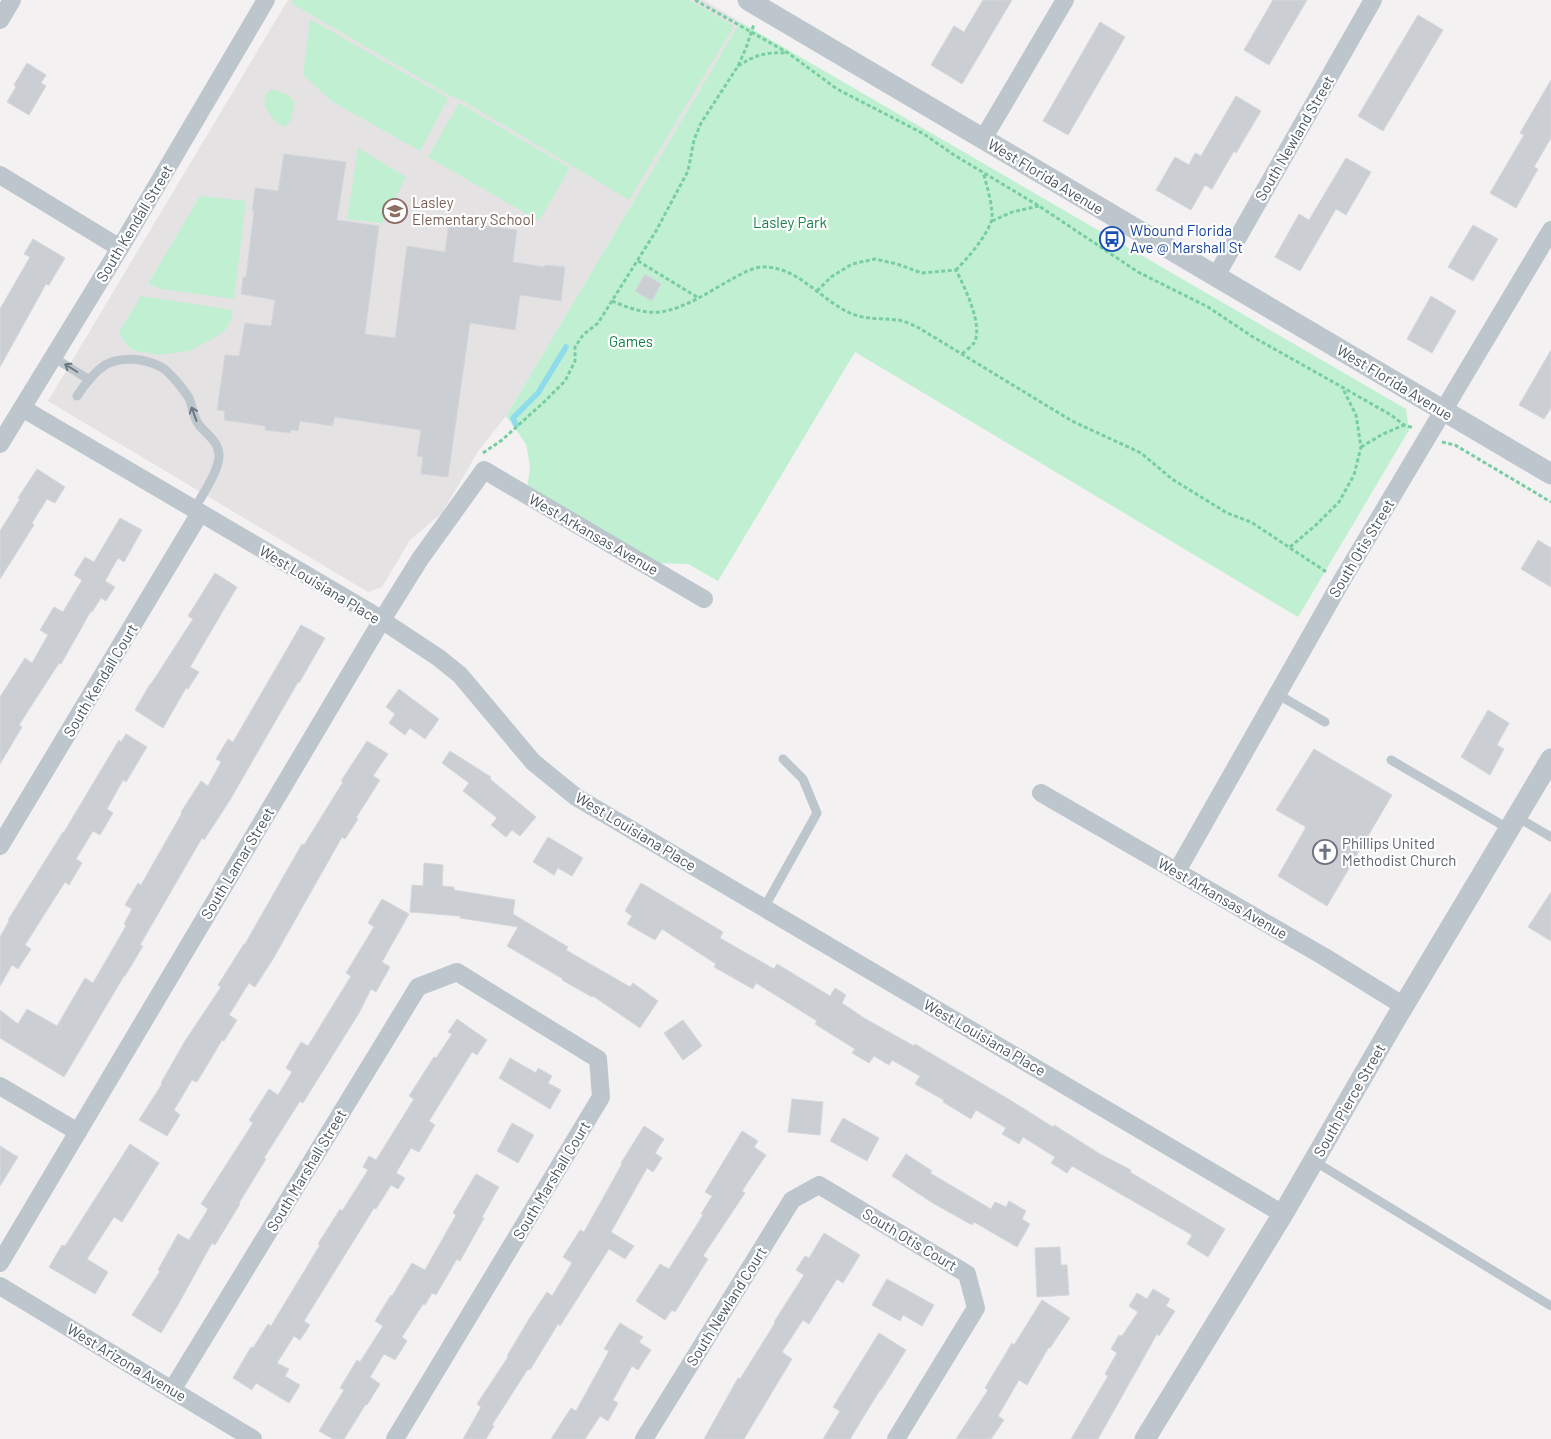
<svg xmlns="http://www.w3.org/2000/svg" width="1551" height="1439" font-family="Barlow,sans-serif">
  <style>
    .education { fill: #e4e2e3 }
    .green { fill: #c0f0d1 }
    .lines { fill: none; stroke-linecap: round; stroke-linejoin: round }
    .stream { stroke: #8edbec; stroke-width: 5.5 }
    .building { fill: #cbced3; stroke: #d5d7dc }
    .path { stroke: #78cea1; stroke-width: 3; stroke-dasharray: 4 2.5; stroke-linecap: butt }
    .service { stroke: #bdc6cd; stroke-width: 9 }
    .minor { stroke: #bdc6cd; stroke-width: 18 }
    .tertiary { stroke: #bdc6cd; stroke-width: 21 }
    .oneway { stroke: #6c777f }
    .labels { text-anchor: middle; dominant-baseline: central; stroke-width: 4.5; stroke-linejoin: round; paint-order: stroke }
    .street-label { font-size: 15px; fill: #49555e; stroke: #fff }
    .education-label { font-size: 15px; fill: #785e54; stroke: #fff; text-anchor: start }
    .park-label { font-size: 15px; fill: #188149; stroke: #fff }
    .transit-label { font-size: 15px; fill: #164399; stroke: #fff; text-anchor: start }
    .worship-label { font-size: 15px; fill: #5b616d; stroke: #fff; text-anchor: start }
  </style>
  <rect width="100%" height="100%" fill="#f3f1f1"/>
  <polygon class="education" points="288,0 704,0 740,22 506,416 479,450 442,513 410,540 382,587 368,592 48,401"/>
  <g class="green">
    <polygon points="293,0 689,0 734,26 629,200 460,99 452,97 291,3"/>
    <polygon points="310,19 448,98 420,151 333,102 303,75"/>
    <polygon points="740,22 1406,409 1409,430 1298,617 855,352 718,581 688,564 653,563 527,489 530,467 526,444 506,416"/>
    <polygon points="272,89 289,95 295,103 290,122 283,127 273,119 264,105 266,94"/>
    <polygon points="459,103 570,168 539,221 428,157"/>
    <polygon points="358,148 406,177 382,223 347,219"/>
    <polygon points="200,196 246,201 234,299 162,289 148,284"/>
    <polygon points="141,296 233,310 231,321 225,330 214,338 189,351 158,355 132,350 122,339 119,332"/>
  </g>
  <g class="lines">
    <polyline class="stream" points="516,425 513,418 538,393 566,347"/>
  </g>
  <g class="building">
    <polygon points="983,0 1012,0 962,84 931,65 954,26 964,32"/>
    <polygon points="1273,0 1307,0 1269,65 1244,50"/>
    <polygon points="1418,15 1443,30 1383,131 1358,116"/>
    <polygon points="1100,22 1125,37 1068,135 1043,121"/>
    <polygon points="27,63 46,75 41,83 46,86 29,115 7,102 16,87 14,85"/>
    <polygon points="1551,80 1551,138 1534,167 1538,169 1516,208 1490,193 1524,135 1520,133"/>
    <polygon points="1236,96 1261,111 1236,153 1234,151 1212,189 1205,185 1191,210 1156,190 1175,157 1189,165 1195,153 1201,156"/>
    <polygon points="284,154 346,162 337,220 379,226 365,334 395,338 407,246 445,252 449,221 517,230 513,262 545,267 545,265 565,267 561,301 520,295 515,330 470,323 448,477 421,474 423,457 417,456 421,430 335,417 332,426 300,421 298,431 291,430 290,433 265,430 265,426 224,420 225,411 217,410 225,355 239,356 245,323 271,326 275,300 241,294 243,277 246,277 254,211 252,211 255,188 278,191"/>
    <polygon points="1346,158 1371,172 1346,215 1336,209 1300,271 1275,257 1299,214 1309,220"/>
    <polygon points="1473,225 1498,239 1473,281 1448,267"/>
    <polygon points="33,239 65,258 49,285 46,284 0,367 0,309 30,257 24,254"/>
    <polygon points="645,274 661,284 652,301 635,291"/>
    <polygon points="1431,296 1456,311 1432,353 1407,339"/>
    <polygon points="1551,350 1551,408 1544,419 1519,405"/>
    <polygon points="37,469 65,487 55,503 47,499 32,523 34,525 0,579 0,531 20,499 18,498"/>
    <polygon points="120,518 142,530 124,562 118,558 105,581 115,587 106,601 101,598 92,612 91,611 61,664 59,663 19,725 22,727 0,764 0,697 25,658 32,663 48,635 40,630 54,607 63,612 82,580 74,575 85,557 94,562"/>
    <polygon points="1538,540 1551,548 1551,587 1521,569"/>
    <polygon points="215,573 237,587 190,667 199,672 188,689 186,688 163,728 135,710 150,684 151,684 193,619 188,616"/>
    <polygon points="301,625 325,638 299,683 298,682 230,800 204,840 202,838 140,945 143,946 125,976 124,976 64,1077 0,1038 0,1010 18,1024 27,1009 57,1026 85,978 93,983 126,926 124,924 132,909 125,905 138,883 141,885 182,813 181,812 201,781 208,786 221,762 216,759 228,739 233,742"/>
    <polygon points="399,689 439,719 425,739 410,728 405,735 389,723 395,714 386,707"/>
    <polygon points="1488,710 1509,723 1497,745 1504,749 1490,775 1461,757"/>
    <polygon points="126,734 147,747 126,782 123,780 107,809 113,813 100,835 93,831 76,859 82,863 69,885 65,882 25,945 31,949 18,969 12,965 0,986 0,937 9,921 8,920 63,832 64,832 119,740 121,742"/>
    <polygon points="367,741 388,754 373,776 380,780 356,818 358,819 345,839 342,837 273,959 255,987 249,983 229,1015 237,1020 224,1041 222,1040 197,1082 192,1080 174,1110 180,1115 167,1136 139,1120 162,1084 161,1083 185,1041 221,987 218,985 244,944 245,944 302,844 304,845 343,782 341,781"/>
    <polygon points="1314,749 1392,795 1327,906 1278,876 1306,827 1276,810"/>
    <polygon points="450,751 491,777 490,779 536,817 520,836 512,830 506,837 491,825 497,818 463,791 469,783 442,763"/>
    <polygon points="548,837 583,858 572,876 558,868 554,875 533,862"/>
    <polygon points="424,863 443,865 442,886 454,887 454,890 515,900 513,914 568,947 566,950 630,987 633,983 658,1001 640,1028 593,996 592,997 562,980 563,979 507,946 518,927 460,918 460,916 410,912 412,885 423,886"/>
    <polygon points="641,883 723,932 720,938 774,969 777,964 830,996 835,988 846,995 842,1003 864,1018 914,1046 915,1044 1010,1100 1053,1127 1054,1125 1100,1154 1131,1170 1130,1172 1225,1229 1208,1257 1187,1244 1192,1235 1072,1166 1067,1173 1051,1163 1055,1157 1023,1137 1019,1144 1002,1134 1006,1128 976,1110 971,1119 943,1102 944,1100 915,1084 920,1076 892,1060 889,1065 874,1056 869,1063 852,1053 855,1049 815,1024 817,1021 756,983 753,989 714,967 716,964 662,929 655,940 627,924 632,916 625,911"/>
    <polygon points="1551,892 1551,941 1528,927"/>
    <polygon points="382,899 409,914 382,962 390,967 376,992 371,989 359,1013 303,1103 300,1101 264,1158 266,1159 239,1203 240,1204 215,1245 212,1243 179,1303 161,1333 132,1315 160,1271 158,1270 178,1234 189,1240 208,1209 201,1204 253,1123 249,1120 269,1089 278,1095 292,1072 286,1068 301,1042 308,1046 351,976 346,973 374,927 368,923"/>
    <polygon points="457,1019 487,1040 477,1055 472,1052 429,1121 435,1125 419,1152 411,1148 396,1173 405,1178 398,1189 391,1185 376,1209 374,1208 304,1321 310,1325 300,1340 294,1336 277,1363 289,1369 285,1376 300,1385 289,1403 256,1383 252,1390 233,1378 251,1347 253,1348 268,1324 271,1326 320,1245 318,1244 340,1209 342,1211 368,1170 363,1167 369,1156 376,1160 414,1099 409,1096 434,1057 436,1058 452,1034 448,1032"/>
    <polygon points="683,1020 702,1046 683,1060 664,1033"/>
    <polygon points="510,1058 536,1073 538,1068 552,1076 548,1083 561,1090 550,1109 499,1078"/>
    <polygon points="792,1099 823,1102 820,1135 788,1132"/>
    <polygon points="843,1118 879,1138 867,1161 830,1141"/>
    <polygon points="512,1123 534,1135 518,1163 497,1151"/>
    <polygon points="644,1126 664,1139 655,1153 662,1158 653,1172 647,1168 611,1232 634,1246 625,1259 609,1249 560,1326 558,1324 530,1370 528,1369 492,1425 494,1426 486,1439 463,1439 481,1407 477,1404 508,1357 507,1356 529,1319 547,1292 552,1296 572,1263 563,1257 580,1230 584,1232 622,1164 621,1163"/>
    <polygon points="742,1131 758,1141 754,1147 766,1155 742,1191 745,1193 703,1256 708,1259 675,1312 672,1310 665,1320 636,1301 660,1264 669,1269 703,1215 701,1214 712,1196 705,1192"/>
    <polygon points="130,1144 159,1163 122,1222 114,1217 87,1259 108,1272 95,1294 49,1267 62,1245 65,1246"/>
    <polygon points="0,1146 18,1157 0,1186"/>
    <polygon points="906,1154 932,1171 930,1173 991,1209 995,1202 1006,1207 1009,1201 1026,1211 1022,1219 1030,1224 1017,1247 974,1222 972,1225 931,1202 892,1176"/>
    <polygon points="476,1174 499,1187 482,1217 484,1218 460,1261 457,1259 436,1295 432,1293 425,1305 423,1304 402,1337 407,1341 395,1360 384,1354 370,1377 380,1384 367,1405 366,1404 344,1439 333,1439 319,1431 344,1390 340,1388 357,1360 360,1362 383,1326 375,1321 391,1295 392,1296 412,1263 425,1270 456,1215 453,1213"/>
    <polygon points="824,1233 860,1255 843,1283 837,1279 809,1324 803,1320 782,1352 792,1359 744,1439 704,1439 738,1378 740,1379 775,1323 774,1322 804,1275 796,1270 805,1256 809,1258"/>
    <polygon points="1060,1247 1061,1265 1067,1265 1069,1295 1037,1297 1035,1248"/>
    <polygon points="887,1279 934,1305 922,1326 903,1315 900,1321 872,1305"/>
    <polygon points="1153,1289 1170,1299 1166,1306 1175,1311 1159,1336 1157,1334 1098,1439 1071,1439 1108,1376 1105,1374 1117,1353 1111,1349 1119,1335 1122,1336 1138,1312 1129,1306 1137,1293 1147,1299"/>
    <polygon points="1042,1300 1070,1318 1050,1348 1049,1347 1027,1385 1019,1380 998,1416 1004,1420 991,1439 956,1439 988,1390 985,1388 1012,1343 1014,1345"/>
    <polygon points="620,1323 643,1337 639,1342 651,1350 638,1370 632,1366 613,1400 618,1403 608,1421 600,1416 585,1439 551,1439 571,1408 576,1411 609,1351 604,1349"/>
    <polygon points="879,1333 906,1350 881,1390 880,1390 850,1439 823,1439 840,1411 833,1407"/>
  </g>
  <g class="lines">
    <g class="path">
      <polyline points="695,0 788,53 837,89 924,134 954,155 1039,206 1138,272 1208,307 1253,337 1342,387 1391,415 1404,425 1414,428"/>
      <path d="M738,66C755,55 766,52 786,53"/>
      <polyline points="992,221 1012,212 1039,206"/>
      <polyline points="638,261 697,297"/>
      <path d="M956,270C968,258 985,238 991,222C995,213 986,182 983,172"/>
      <path d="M817,291L831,277L852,264L875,259L897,264L922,273L956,270C964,286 984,326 974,343C971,347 965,351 962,354"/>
      <path d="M612,301C624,306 636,311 649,312C676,315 708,292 732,279C741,274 753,267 764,267C798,267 821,300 850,313C865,320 882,318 898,320C905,321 913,325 919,328L1072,421L1141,453L1172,479L1227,513L1251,522L1328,573"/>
      <polyline points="1442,442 1455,445 1551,502"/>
      <polyline points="1361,447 1383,434 1404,425"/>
      <polyline points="483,453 502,440 545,401 565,381 575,361 575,347 583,335 598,323 656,231 688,171 694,140 701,123 738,66 746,48 754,24"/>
      <polyline points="1290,547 1316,525 1339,502 1354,475 1361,447 1356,415 1342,387"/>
    </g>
    <g class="service">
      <polyline points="53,357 88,379"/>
      <path d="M77,396C85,384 93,373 105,365C122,356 144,358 161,367C169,371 184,390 189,398C192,405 193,413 196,420C202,433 217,437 219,454C220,470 201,496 194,510"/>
      <polyline points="1277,694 1325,722"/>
      <polyline points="1391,760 1509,829"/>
      <polyline points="1517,817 1551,837"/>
      <polyline points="764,908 817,813 803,779 783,759"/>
      <polyline points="1314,1161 1551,1306"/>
    </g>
    <g class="minor">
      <polyline points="0,20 12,0"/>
      <polyline points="983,139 1065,0"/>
      <polyline points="0,175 120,248"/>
      <polyline points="1216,276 1373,0"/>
      <polyline points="22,408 371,613 439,658 460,675 533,762 576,797 1283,1214"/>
      <polyline points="0,444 120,248 266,0"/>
      <polyline points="1041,793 1323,956 1404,1006"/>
      <polyline points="0,846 200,513"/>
      <polyline points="1177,871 1341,582 1551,230"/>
      <polyline points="0,1086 78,1132"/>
      <polyline points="0,1263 382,620 420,559 484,470 704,599"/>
      <polyline points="0,1286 253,1439"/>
      <polyline points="172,1390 418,987 457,972 598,1059 601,1097 395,1439"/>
      <polyline points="644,1439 792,1200 819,1185 967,1274 976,1308 896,1439"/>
    </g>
    <g class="tertiary">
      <polyline points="748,0 1551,474"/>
      <polyline points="1145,1439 1283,1214 1394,1022 1551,759"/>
    </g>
  </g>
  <defs><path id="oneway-shaft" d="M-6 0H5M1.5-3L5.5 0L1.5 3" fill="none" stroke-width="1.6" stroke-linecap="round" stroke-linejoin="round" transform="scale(1.25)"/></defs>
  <g class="oneway">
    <use href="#oneway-shaft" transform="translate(71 368) rotate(-148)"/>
    <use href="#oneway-shaft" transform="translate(194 414) rotate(-110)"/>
  </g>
  <defs>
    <symbol id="school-ring" viewBox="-11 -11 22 22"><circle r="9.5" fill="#fff" stroke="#8d6e63" stroke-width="1.5"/><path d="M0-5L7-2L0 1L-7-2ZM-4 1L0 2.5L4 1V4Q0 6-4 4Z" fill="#8d6e63"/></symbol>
    <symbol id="bus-ring" viewBox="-11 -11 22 22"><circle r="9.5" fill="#fff" stroke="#1a4fb4" stroke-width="1.5"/><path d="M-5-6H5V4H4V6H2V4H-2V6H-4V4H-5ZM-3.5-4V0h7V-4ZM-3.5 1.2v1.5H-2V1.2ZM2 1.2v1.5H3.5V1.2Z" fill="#1a4fb4"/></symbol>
    <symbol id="church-ring" viewBox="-11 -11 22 22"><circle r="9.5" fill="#fff" stroke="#6b7280" stroke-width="1.5"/><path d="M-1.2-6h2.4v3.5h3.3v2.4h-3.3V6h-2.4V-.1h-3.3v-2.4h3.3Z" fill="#6b7280"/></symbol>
  </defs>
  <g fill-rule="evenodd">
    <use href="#school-ring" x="381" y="197" width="28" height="28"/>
    <use href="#bus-ring" x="1098" y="225" width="28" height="28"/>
    <use href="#church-ring" x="1311" y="838" width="28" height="28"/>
  </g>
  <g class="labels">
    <g class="street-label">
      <text transform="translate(1294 138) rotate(-60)">South Newland Street</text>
      <text transform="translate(1046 176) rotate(31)">West Florida Avenue</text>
      <text transform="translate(134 223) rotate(-59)">South Kendall Street</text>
      <text transform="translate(1395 382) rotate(31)">West Florida Avenue</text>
      <text transform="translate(594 534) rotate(30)">West Arkansas Avenue</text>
      <text transform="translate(1361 548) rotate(-59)">South Otis Street</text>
      <text transform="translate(320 584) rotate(31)">West Louisiana Place</text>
      <text transform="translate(100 680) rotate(-59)">South Kendall Court</text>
      <text transform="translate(636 831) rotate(31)">West Louisiana Place</text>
      <text transform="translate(237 863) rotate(-59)">South Lamar Street</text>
      <text transform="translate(1223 898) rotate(30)">West Arkansas Avenue</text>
      <text transform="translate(985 1037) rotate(30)">West Louisiana Place</text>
      <text transform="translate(1349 1100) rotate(-60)">South Pierce Street</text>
      <text transform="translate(306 1170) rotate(-59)">South Marshall Street</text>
      <text transform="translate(551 1180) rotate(-59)">South Marshall Court</text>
      <text transform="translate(910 1239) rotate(31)">South Otis Court</text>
      <text transform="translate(726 1306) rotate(-58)">South Newland Court</text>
      <text transform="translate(127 1362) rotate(31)">West Arizona Avenue</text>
    </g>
    <g class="education-label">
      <text x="412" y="202">Lasley<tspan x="412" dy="17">Elementary School</tspan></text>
    </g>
    <g class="park-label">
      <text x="790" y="222">Lasley Park</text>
      <text x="631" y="341">Games</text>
    </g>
    <g class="transit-label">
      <text x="1130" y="230">Wbound Florida<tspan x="1130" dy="17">Ave @ Marshall St</tspan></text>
    </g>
    <g class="worship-label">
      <text x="1342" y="843">Phillips United<tspan x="1342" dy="17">Methodist Church</tspan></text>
    </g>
  </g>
</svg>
